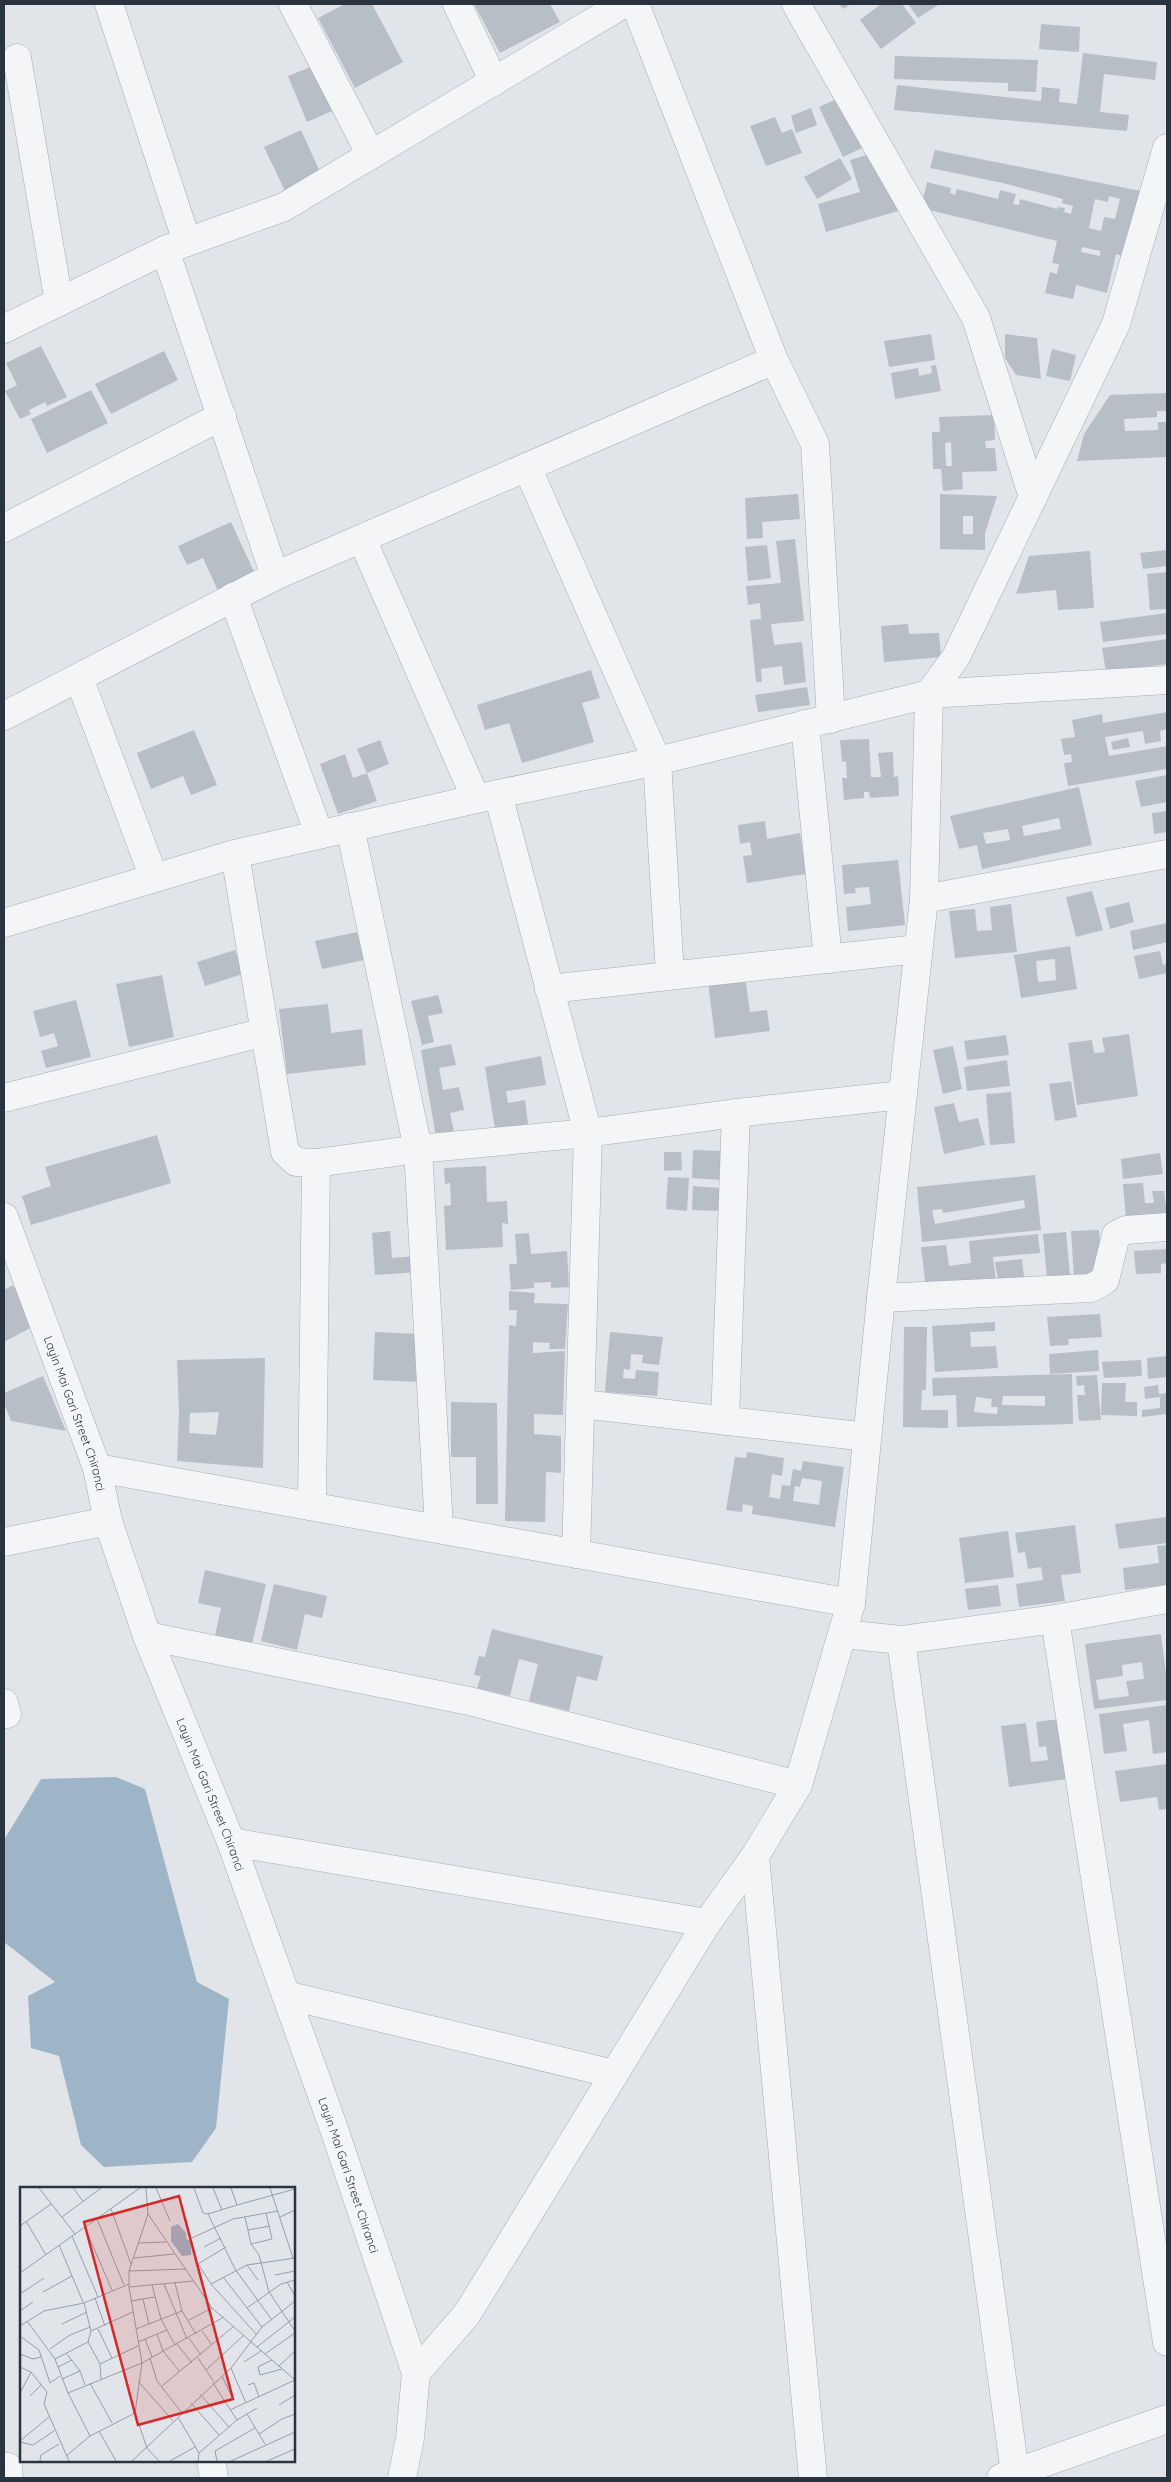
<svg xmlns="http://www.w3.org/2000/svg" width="1171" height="2482" font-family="Quicksand,sans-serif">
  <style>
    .water { fill: #9eb5c7 }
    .building { fill: #b8bec5; fill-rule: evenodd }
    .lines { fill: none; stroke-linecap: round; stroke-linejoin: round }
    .minor-casing { stroke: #a6acb3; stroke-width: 29 }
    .tertiary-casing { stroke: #a6acb3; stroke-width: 29 }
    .minor { stroke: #f3f5f7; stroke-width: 28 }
    .tertiary { stroke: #f3f5f7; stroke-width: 28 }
    .labels { text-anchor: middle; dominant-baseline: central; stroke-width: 5; stroke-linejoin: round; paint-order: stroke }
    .street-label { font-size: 12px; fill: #2a343f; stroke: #f0f3f6 }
    .inset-road { fill: none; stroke: #989ea5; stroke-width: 1 }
    .view { fill: #d62828; fill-opacity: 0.15; stroke: #d62828; stroke-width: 2.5 }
    .inset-edge { fill: none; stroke: #2a343f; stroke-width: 2.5 }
  </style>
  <rect width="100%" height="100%" fill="#e1e5e9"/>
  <polygon class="water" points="116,1777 145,1789 197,1982 229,1999 216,2128 192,2162 104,2167 81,2145 59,2056 31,2048 28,1996 55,1982 4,1942 4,1840 41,1779"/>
  <g class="building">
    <polygon points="345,4 372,4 403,62 355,88 318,18"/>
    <polygon points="474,4 550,4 560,22 500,53"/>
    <polygon points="839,4 851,4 843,9"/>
    <polygon points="881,4 902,4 916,23 881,49 860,20"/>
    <polygon points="908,4 937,4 938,5 918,18"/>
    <polygon points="1041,24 1080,27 1079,52 1039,49"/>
    <polygon points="1083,53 1157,62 1155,80 1104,74 1100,112 1129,115 1127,131 894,110 897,85 1041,101 1042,87 1060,89 1059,102 1077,104"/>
    <polygon points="895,56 1038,60 1036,92 1008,91 1008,83 894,79"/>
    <polygon points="323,62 341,107 307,122 288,76"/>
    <polygon points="839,98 862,148 843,157 819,107"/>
    <polygon points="811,108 817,125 796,133 791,116"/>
    <polygon points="775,117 782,133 792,129 802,153 766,166 750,126"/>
    <polygon points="301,130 321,174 285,191 264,147"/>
    <path d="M935,150L1141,191L1125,257L1116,254L1107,293L1076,285L1073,299L1045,293L1050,272L1057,274L1059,264L1052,263L1057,241L921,208L927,182L951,188L950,193L955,195L957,189L998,199L1000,190L1016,194L1013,204L1019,205L1020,199L1057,209L1058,207L1065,208L1064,212L1071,214L1073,206L1062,203L1063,199L1003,183L930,168ZM1109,196L1120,199L1115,219L1104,217L1101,231L1089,228L1095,199L1108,202ZM1082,247L1100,251V256L1081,252Z"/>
    <polygon points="880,151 898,211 826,232 818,204 860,192 850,160"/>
    <polygon points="840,158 852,179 817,199 804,177"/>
    <polygon points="931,334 935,360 889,367 884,341"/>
    <polygon points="1005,334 1037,338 1041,379 1016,375 1005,358"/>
    <polygon points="41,346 67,397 47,406 45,402 29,410 31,414 20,419 5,391 17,385 6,363"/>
    <polygon points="1052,349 1076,355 1070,381 1046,376"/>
    <polygon points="164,351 178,380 111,414 95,384"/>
    <polygon points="936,365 941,391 895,399 891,373 918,368 919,376 932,373 931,366"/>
    <polygon points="91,390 108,423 47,453 31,419"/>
    <polygon points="1167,393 1167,411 1157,411 1157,417 1124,419 1125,431 1158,430 1158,422 1167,422 1167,457 1077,461 1084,434 1110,395"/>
    <path d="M994,415L995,440L985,441L986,448H995L997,471L962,472L963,489L943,491L941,469H933L932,432H940L939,417ZM951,442L952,466H946L945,443Z"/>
    <polygon points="798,494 800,519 762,522 763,538 747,539 745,498"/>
    <path d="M940,494L997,496L985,533V550L940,549ZM963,516H973V534H963Z"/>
    <polygon points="231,522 256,576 219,593 203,558 187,565 178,546"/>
    <polygon points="795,539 804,621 771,624 774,645 802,642 806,682 784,685 782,666 761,669 762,682 756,682 750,620 761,619 760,603 748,605 746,586 781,583 776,541"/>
    <polygon points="767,545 771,578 748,581 745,547"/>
    <polygon points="1167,550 1167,566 1143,569 1140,553"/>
    <polygon points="1090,551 1094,608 1058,610 1056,590 1016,594 1029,556"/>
    <polygon points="1167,572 1167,609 1150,610 1147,574"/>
    <polygon points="1167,613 1167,634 1103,642 1100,622"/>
    <polygon points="908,624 909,634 939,633 941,657 884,662 881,626"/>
    <polygon points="1167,639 1167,664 1106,672 1102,648"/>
    <polygon points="591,670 600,698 582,703 594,742 522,763 509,723 485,730 477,705"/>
    <polygon points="807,687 810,705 758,712 755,695"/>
    <polygon points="1167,712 1167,729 1160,731 1161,741 1145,744 1143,731 1105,737 1109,756 1167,746 1167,769 1068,786 1064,763 1072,762 1071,754 1064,755 1061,739 1075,737 1072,720 1102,714 1103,723"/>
    <polygon points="194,730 217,785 191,795 183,776 151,789 137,753"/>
    <polygon points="1128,738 1130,747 1113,750 1111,742"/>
    <polygon points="869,739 871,777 881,777 878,753 893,752 894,777 898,776 899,796 870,798 869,792 864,792 864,798 844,800 842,778 847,778 846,761 842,762 840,740"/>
    <polygon points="380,740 389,764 367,773 357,749"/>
    <polygon points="345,754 353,778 367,773 377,801 338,814 320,764"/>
    <polygon points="1167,775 1167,802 1141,807 1135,781"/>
    <path d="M1079,787L1092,845L982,869L977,845L959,849L950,816ZM1059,818L1061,829L1024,836L1022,826ZM1008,829L1010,840L986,844L983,833Z"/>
    <polygon points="1167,811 1167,832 1154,834 1152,813"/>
    <polygon points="765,821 767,839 800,833 806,874 747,883 743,856 752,855 750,842 740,844 738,825"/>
    <polygon points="898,860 905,925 848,931 846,907 871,904 869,887 855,888 856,893 844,894 842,865"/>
    <polygon points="1092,891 1103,930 1076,937 1066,897"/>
    <polygon points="1129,902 1134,922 1110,929 1105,908"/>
    <polygon points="1011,904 1017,952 955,958 949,911 975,909 977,931 992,930 990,907"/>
    <polygon points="1167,923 1167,942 1133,950 1130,931"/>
    <polygon points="357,932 364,960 322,969 315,941"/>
    <path d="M1070,946L1077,989L1021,998L1014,955ZM1055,959L1056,980L1038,982L1036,961Z"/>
    <polygon points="235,950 243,974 205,986 197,962"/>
    <polygon points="1160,951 1163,965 1167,964 1167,973 1139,979 1134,956"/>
    <polygon points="162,975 174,1037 129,1047 116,984"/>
    <polygon points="745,977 750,1012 767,1010 770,1031 715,1038 708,982"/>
    <polygon points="438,995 443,1013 428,1016 434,1042 422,1045 411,1001"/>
    <polygon points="76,1000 91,1057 46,1068 41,1051 58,1046 54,1033 40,1037 33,1011"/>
    <polygon points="328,1004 331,1033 362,1029 366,1065 287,1074 279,1009"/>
    <polygon points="1129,1034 1138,1096 1077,1105 1068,1043 1092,1040 1094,1053 1105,1052 1102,1038"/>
    <polygon points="1006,1035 1009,1055 967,1060 964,1041"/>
    <polygon points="451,1044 456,1065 439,1068 443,1090 459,1087 464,1110 450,1113 454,1132 436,1137 421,1050"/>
    <polygon points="953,1046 962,1089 943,1094 933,1050"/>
    <polygon points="541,1056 546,1085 506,1091 508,1103 525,1100 528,1124 495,1129 485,1067"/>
    <polygon points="1007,1060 1010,1086 967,1091 964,1067"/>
    <polygon points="1071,1081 1077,1117 1055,1121 1049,1084"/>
    <polygon points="1011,1092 1015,1143 990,1145 986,1094"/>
    <polygon points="954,1103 959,1122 978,1118 985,1145 944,1154 934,1107"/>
    <polygon points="157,1135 171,1183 31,1225 22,1196 51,1186 45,1167"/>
    <polygon points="693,1150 722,1151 721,1180 692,1178"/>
    <polygon points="664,1152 681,1152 682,1170 664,1171"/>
    <polygon points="1160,1153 1163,1174 1123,1179 1121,1159"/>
    <polygon points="486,1166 487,1202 507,1201 508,1224 502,1223 503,1247 446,1250 444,1206 451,1205 450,1183 445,1184 444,1168"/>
    <path d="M1035,1175L1041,1230L922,1242L917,1187ZM1024,1200L1025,1208L935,1224L932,1210L942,1209L943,1213Z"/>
    <polygon points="668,1177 689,1178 687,1211 666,1209"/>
    <polygon points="1143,1183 1145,1203 1154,1203 1152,1191 1164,1191 1167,1215 1126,1219 1123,1184"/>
    <polygon points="693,1186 720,1188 719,1211 692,1210"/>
    <polygon points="1099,1230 1102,1275 1074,1277 1071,1231"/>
    <polygon points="390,1231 392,1258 416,1256 418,1272 375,1275 372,1233"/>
    <polygon points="1066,1232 1070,1276 1047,1278 1043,1234"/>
    <polygon points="529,1233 531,1254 567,1251 569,1287 551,1288 551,1282 534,1283 534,1288 511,1290 509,1264 517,1264 515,1234"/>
    <polygon points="1038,1234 1040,1253 993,1257 996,1282 926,1289 921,1247 946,1245 949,1266 971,1263 969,1241"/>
    <polygon points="1167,1249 1167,1263 1161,1264 1161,1273 1136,1274 1134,1251"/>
    <polygon points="1022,1259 1024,1277 998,1280 995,1262"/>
    <polygon points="13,1285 34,1326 4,1342 4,1290"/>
    <polygon points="509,1291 535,1293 534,1303 568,1304 565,1349 549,1349 550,1343 533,1342 533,1353 565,1351 563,1415 534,1414 534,1434 561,1436 561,1473 546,1472 545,1522 505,1521 509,1325 516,1326 517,1310 509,1310"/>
    <polygon points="1100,1314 1102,1337 1068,1339 1069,1345 1050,1346 1047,1317"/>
    <polygon points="995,1322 995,1331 970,1332 971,1347 996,1346 998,1368 935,1372 932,1326"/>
    <polygon points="904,1327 927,1327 926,1390 922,1390 921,1410 948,1410 948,1428 903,1427"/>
    <polygon points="375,1332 420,1334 419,1382 373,1380"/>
    <polygon points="610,1332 663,1337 659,1365 642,1363 643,1355 631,1354 630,1370 624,1369 623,1378 635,1379 636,1370 659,1372 657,1396 605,1392"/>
    <polygon points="1098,1350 1099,1371 1050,1374 1049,1354"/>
    <polygon points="1167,1356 1167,1377 1148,1379 1147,1358"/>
    <path d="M265,1358L263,1468L177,1461L179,1413L177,1360ZM219,1412L216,1435L189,1433L190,1413Z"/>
    <polygon points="1141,1360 1142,1376 1104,1378 1102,1362"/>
    <path d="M1072,1374L1073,1424L957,1427L956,1395L933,1396L932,1378ZM1003,1396H1045V1406L1002,1405ZM976,1397L992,1399L991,1407H998L997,1414L974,1412Z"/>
    <polygon points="1097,1375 1101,1420 1079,1421 1077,1395 1085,1395 1084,1385 1077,1386 1076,1376"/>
    <polygon points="43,1376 66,1431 11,1421 4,1403 4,1393"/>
    <polygon points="1102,1383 1126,1383 1125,1402 1137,1402 1137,1416 1101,1415"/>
    <polygon points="1158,1385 1159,1394 1167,1393 1167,1414 1142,1417 1142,1410 1160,1408 1160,1397 1145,1399 1144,1387"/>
    <polygon points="451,1402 497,1403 498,1504 476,1504 476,1457 451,1457"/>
    <path d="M747,1452L784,1458L782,1476L772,1474L769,1497L780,1499L782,1485L790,1486L793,1469L801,1471L803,1461L844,1467L835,1527L752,1514L753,1506L743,1504L742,1512L726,1510L735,1457L746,1458ZM802,1478L822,1481L819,1505L793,1501L795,1486L800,1487Z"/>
    <polygon points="1167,1517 1167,1543 1119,1549 1115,1524"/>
    <polygon points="1075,1525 1081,1573 1061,1575 1065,1601 1019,1607 1016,1584 1043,1580 1041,1567 1028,1569 1025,1552 1018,1553 1015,1533"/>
    <polygon points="1008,1531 1014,1577 965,1583 959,1538"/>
    <polygon points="1167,1545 1167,1585 1125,1590 1123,1568 1159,1563 1157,1546"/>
    <polygon points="205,1570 266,1584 252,1644 215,1636 221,1608 198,1603"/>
    <polygon points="274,1584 327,1596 322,1618 305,1614 297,1650 261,1641"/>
    <polygon points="998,1585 1001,1606 968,1610 965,1589"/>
    <polygon points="492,1629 603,1656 597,1681 577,1676 569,1711 529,1701 538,1664 519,1659 510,1696 477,1688 481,1676 474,1675 479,1656 485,1657"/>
    <path d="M1161,1634L1167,1681V1700L1094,1709L1085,1644ZM1142,1662L1144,1679L1126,1681L1129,1696L1099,1700L1096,1680L1123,1676L1122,1665Z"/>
    <polygon points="1167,1705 1167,1752 1153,1754 1149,1720 1123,1724 1127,1751 1104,1754 1099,1714"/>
    <polygon points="1059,1719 1067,1779 1009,1787 1001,1726 1026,1723 1031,1762 1048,1760 1046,1746 1039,1747 1036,1722"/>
    <polygon points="1167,1764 1167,1809 1159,1810 1157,1797 1120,1802 1115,1771"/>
  </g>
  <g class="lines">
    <defs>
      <g id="minor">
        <polyline points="109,4 187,242"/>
        <polyline points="293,4 371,155"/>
        <polyline points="457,4 494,82"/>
        <polyline points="635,4 774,360 815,444 831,719"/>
        <polyline points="796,4 976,318 1033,497"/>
        <polyline points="17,58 59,302"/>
        <polyline points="165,250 275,576"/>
        <polyline points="4,329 165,250 284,207 623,4"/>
        <polyline points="527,467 657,761 670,975"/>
        <polyline points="4,528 222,416"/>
        <polyline points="362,539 476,799"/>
        <polyline points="233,597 319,834"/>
        <polyline points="79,678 154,878"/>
        <polyline points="4,716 275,576 774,360"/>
        <polyline points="805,724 828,959"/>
        <polyline points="498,794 588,1133 576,1554"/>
        <polyline points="350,827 418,1149 439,1529"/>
        <polyline points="235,854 285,1152 296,1162 316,1163 312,1506"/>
        <polyline points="924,899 1167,854"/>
        <polyline points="4,923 235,854 498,794 657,761 929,694 1167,680"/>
        <polyline points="549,989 918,949"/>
        <polyline points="4,1098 265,1032"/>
        <polyline points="316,1163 418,1149 588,1133 736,1113 902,1095"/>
        <path id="s1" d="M4,1217L97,1468L108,1521L147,1636L231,1842L334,2129L416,2373"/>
        <polyline points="881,1298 1091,1288 1105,1280 1116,1235 1126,1230 1167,1227"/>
        <polyline points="582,1404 867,1437"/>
        <polyline points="725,1421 736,1113"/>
        <polyline points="97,1468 851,1603"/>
        <polyline points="4,1542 108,1521"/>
        <polyline points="1055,1619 1167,2342"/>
        <polyline points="843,1634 901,1640 1055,1619 1167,1599"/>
        <polyline points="147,1636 469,1701 798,1785"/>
        <polyline points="901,1640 1015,2473"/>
        <polyline points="4,1703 7,1714"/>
        <polyline points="231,1842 707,1923"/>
        <polyline points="755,1856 813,2478"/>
        <polyline points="286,1995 614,2074"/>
        <polyline points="211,2461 214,2478"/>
        <polyline points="8,2467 9,2478"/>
        <polyline points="402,2478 410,2438 416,2373 467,2314 707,1923 755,1856 798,1785 851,1603 881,1298 924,899 929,694 956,657 1116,324 1167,148"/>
      </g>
      <polyline id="tertiary" points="1001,2478 1167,2419"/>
    </defs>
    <use href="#minor" class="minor-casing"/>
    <use href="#tertiary" class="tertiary-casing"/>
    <use href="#minor" class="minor"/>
    <use href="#tertiary" class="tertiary"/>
  </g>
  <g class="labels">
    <g class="street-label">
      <text stroke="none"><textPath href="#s1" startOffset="209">Layin Mai Gari Street Chiranci</textPath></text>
      <text stroke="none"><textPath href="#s1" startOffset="614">Layin Mai Gari Street Chiranci</textPath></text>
      <text stroke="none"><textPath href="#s1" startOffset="1019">Layin Mai Gari Street Chiranci</textPath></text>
    </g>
  </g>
  <g transform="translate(20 2187)">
    <rect width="275" height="275" fill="#e1e5e9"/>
    <path d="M158,37L166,46V52L171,54V68L162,69L151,54V40Z" fill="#9eb5c7"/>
    <path class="inset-road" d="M19,1L55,47M53,1L63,14M126,1L128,27L109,84V100L122,176L115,226L127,261L139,274M136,1L150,34M174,1L183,26L188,27M193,1L202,23M211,1L217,18L275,2M250,1L273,71M217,18L188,27L215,82L252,133M91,22L111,77M128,27L192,121L275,193M42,30L81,1M225,30L231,57L252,52L246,26M260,30L275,23M77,32L104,98M6,34L26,68M0,39L31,17M65,41L92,103M228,43L250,39M52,49L78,110M172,51L213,32L258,24M118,56L146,55M231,57L239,68L249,105L275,144M39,58L63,115M184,60L201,51M114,71L154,67M175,72L191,97L237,148M178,77L206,60M227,78L238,93M109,84L166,82M0,86L120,1M255,88L275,84M203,90L242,140M267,95L275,109M155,96L162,124L176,147M144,97L167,152M191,97L227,78L275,71M132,98L141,132L155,158M109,100L173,94M23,105L52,89M0,107L24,91M75,111L85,139M123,112L129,137M111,114L135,110M64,116L71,144L68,155L80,177L81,192M227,121L261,97L275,93M0,124L13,115M169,133L192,121M7,134L35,172L48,206L70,249M42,137L67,125M0,139L24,124L64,116L109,97M78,142L92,171M116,142L162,124M71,144L113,125M182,144L192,158M137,147L143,164L160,185M0,149L19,163L30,196L40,189M169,151L181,168M125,152L132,170M118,155L147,143M157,157L172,176M237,160L275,130M30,162L50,148L70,140M46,166L60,184M0,167L13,172L21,170M245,167L275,146M130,171L137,194L162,226M178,171L194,195M35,172L68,155M252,173L238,180L240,188L262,182M224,175L241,164M80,177L118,159M259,179L275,164M0,180L11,185L27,205L24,217L49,274M38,180L52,173M211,181L226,216M186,183L224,148M202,189L211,208M42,192L60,184L65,198M118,194L153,234M70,196L92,236M193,196L217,233M228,198L234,196L239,210M142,199L214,139M0,206L11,185M48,206L122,176L204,130M180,207L209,240M10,209L21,198M171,216L199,248M259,218L275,208M210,223L275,193M227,227L245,257M158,230L179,266M79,244L96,274M239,247L262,232L275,227M0,254L29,230M0,255L13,258L34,244M46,269L70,249L115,226M20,274L21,268L39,257M112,274L211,181L242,140L275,114M150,274L175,260M178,274L179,266L217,233L237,221M197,274L195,264L235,241M211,274L275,245M247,274L275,262"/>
    <path class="view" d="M159,9L213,212L118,238L64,35Z"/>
    <rect width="275" height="275" class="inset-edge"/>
  </g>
  <rect width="1171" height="2482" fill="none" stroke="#2a343f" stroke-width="10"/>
</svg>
